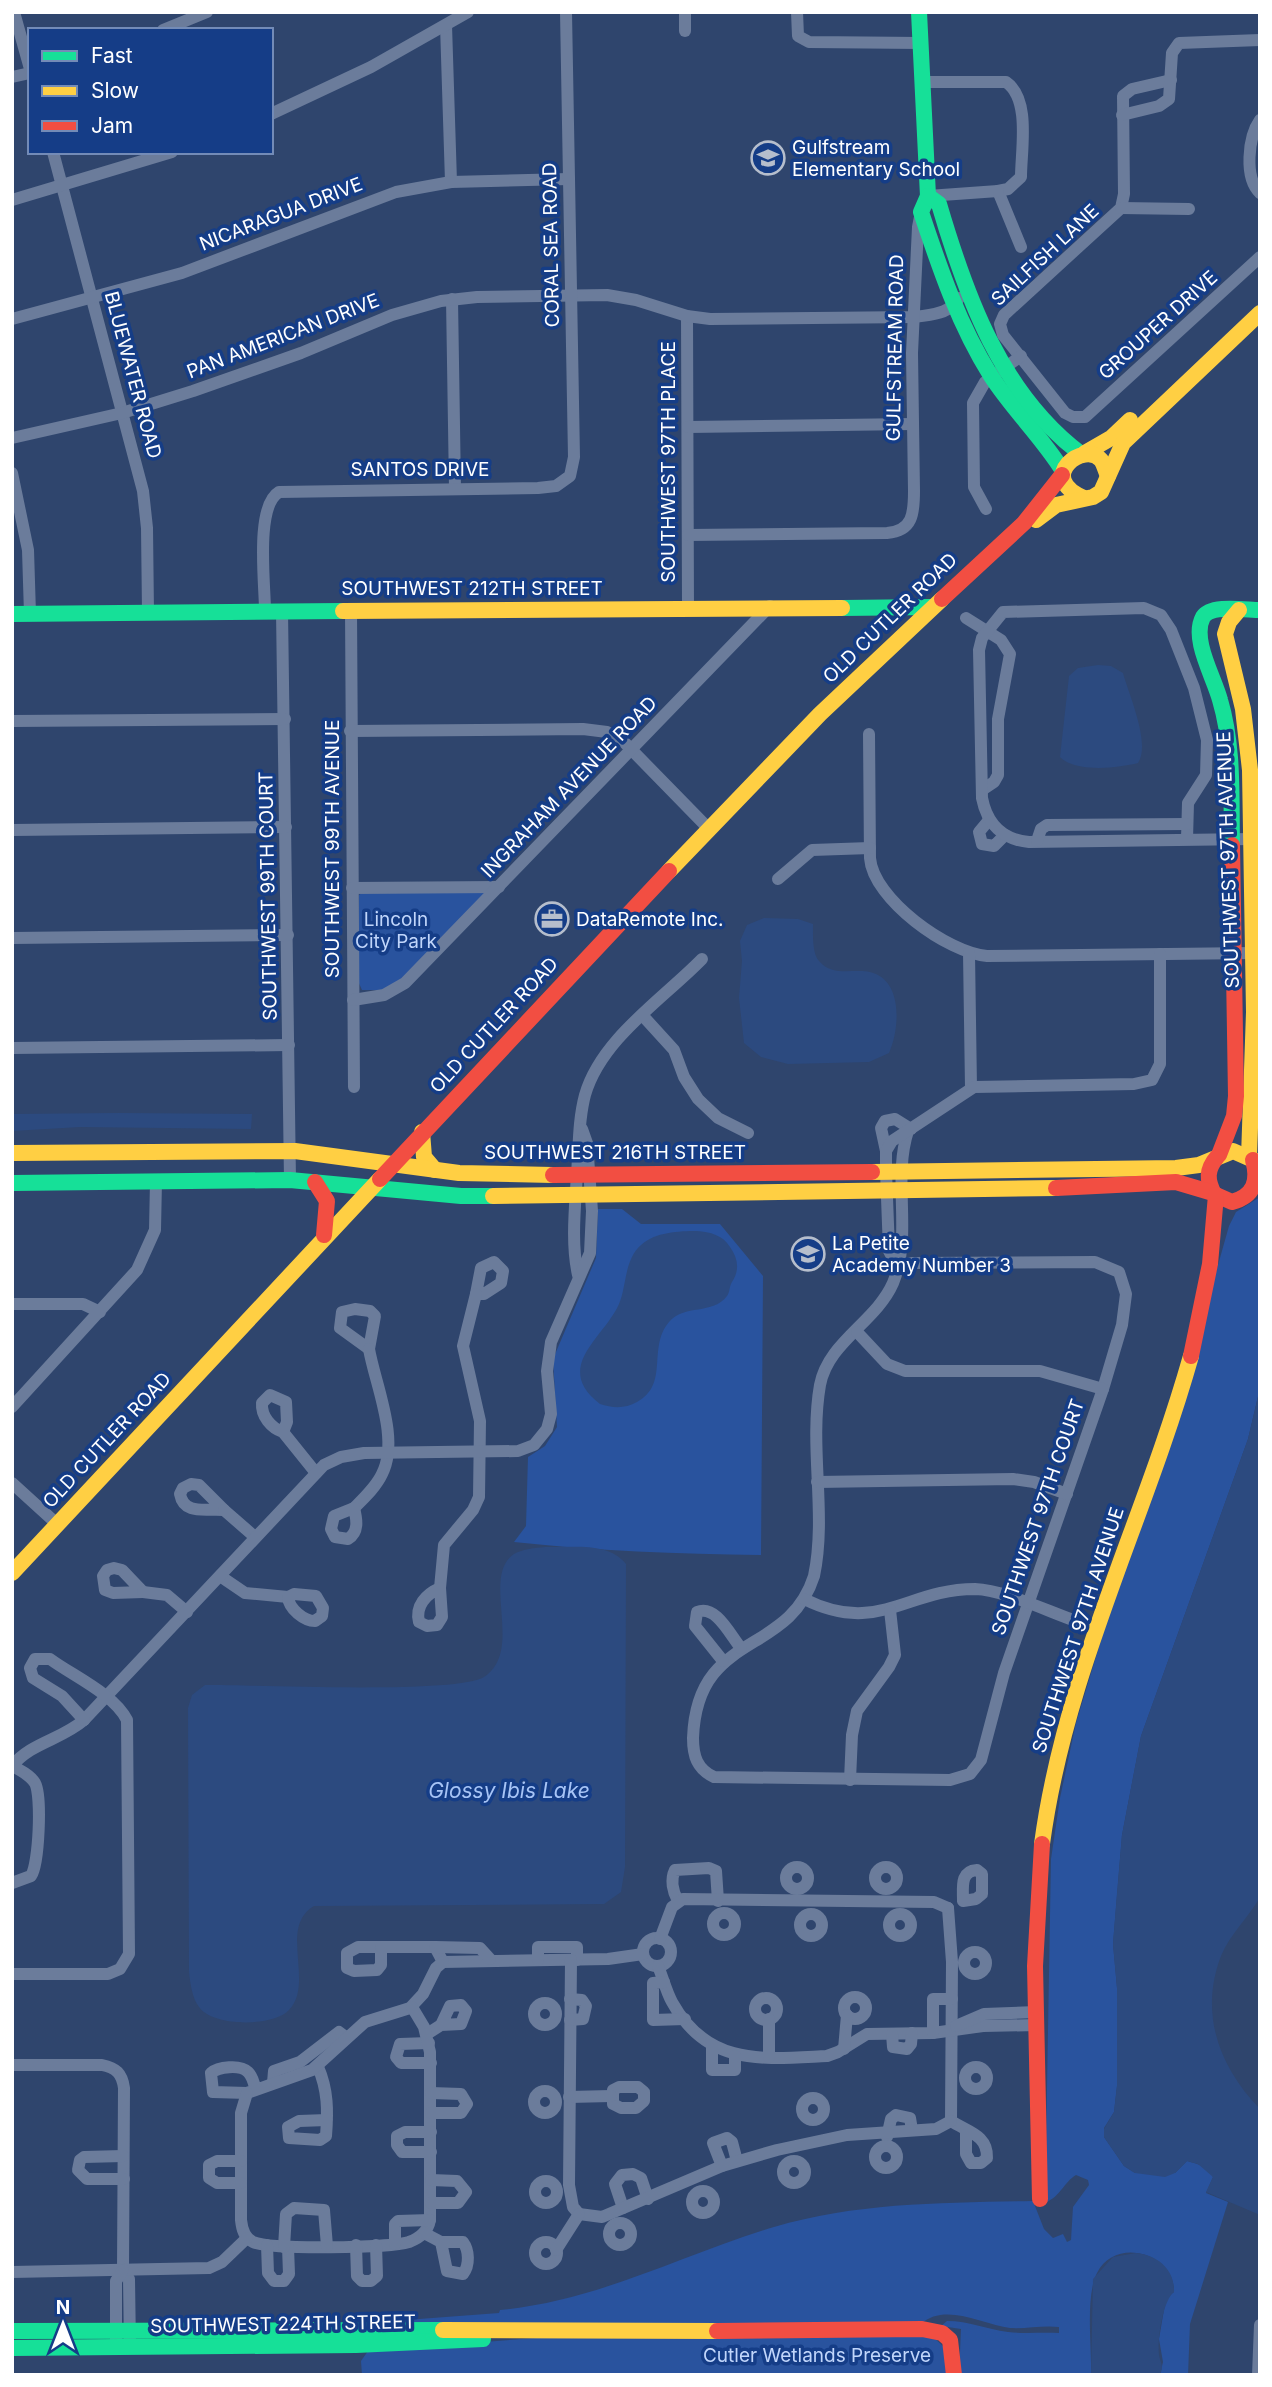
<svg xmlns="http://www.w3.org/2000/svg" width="1272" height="2387" font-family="Inter,sans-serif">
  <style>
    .green { fill: #29539e }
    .water { fill: #2c4a7f }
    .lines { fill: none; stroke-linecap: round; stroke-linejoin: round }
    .street { stroke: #6b7c9b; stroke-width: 12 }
    .fast { stroke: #16e098; stroke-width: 16 }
    .slow { stroke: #ffcf43; stroke-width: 16 }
    .jam { stroke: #f24e42; stroke-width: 16 }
    .labels { text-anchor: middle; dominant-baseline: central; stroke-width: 7; stroke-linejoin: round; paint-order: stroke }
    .poi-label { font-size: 19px; fill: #fff; stroke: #153d87; text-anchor: start }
    .street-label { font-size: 19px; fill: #fff; stroke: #153d87 }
    .park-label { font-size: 19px; fill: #c1d6fb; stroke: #153d87 }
    .water-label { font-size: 21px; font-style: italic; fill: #a7c4f6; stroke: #153d87 }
  </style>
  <rect width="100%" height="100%" fill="#2f456d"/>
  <g class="green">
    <polygon points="489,890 396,986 386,990 362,990 358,981 359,895 363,892"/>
    <path d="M1260,1197V1388L1248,1439L1141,1736L1122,1835L1113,1944L1117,1988V2086L1114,2112L1104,2128V2137L1124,2166L1135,2173H1175L1187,2161C1198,2164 1209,2167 1213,2177L1206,2193L1228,2202L1190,2324L1188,2375H1160L1163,2362L1159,2339L1166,2298L1174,2292C1175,2253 1115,2236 1097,2273C1085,2297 1092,2347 1091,2375H959L961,2329L941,2326L947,2321C969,2321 986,2329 1008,2332C1025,2334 1042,2332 1059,2333V2327C1043,2325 1026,2329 1010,2328C984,2325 945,2302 921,2324L541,2327L379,2322L499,2313L500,2310C597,2301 682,2255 774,2227C859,2202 946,2203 1033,2201L1044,2229L1053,2238L1063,2234L1067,2242L1071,2240L1073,2207L1089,2185L1088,2180L1076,2175C1063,2183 1062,2195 1045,2203L1051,1859L1060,1798L1076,1723L1104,1630L1158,1478L1229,1226L1236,1212Z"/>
    <path d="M598,1209H622L641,1224H720L763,1276L761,1555C678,1554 596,1551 514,1542L526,1526L528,1457L545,1446L557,1427L553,1359L596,1258Z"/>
    <polygon points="932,2336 945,2348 949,2375 362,2375 361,2361 368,2351 535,2338"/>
  </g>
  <g class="water">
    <path d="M1098,665L1111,666L1123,673C1129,695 1151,744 1138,763C1118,768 1076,773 1060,757L1069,676L1078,668Z"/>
    <path d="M764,918L798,919L813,924C813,935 812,953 819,961C834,979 858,966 876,974C903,986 899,1031 889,1053L869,1062L788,1064L761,1057L744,1043L739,998L742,961L740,941L747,925Z"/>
    <polygon points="118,1113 252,1114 251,1129 80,1127 12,1131 12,1114"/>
    <path d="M697,1231C710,1232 723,1235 730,1247C738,1258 740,1270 732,1282C729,1287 730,1292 727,1296C713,1315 684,1304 669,1322C647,1348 670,1384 637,1402C625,1409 612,1408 600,1404C552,1367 604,1338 619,1304C627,1285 624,1260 641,1245C655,1232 679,1231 697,1231Z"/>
    <path d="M1260,1388V1897C1249,1917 1230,1934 1221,1956C1199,2013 1219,2067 1260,2109V2215L1206,2192L1213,2177L1198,2164L1187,2161L1175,2173L1165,2177L1135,2173L1124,2166L1104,2137V2129L1114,2112L1117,2086V1988L1113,1944L1117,1893L1122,1835L1141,1736L1248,1439Z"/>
    <path d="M545,1547C571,1548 608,1541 626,1564L625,1867L621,1892L604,1904L314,1906C278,1927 315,1983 289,2010C273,2027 213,2027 199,2007C192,1998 190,1982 189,1971L188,1708L192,1695L205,1685H214C258,1685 458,1694 484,1677C525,1650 480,1577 514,1554C523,1549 535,1548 545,1547Z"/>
    <path d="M1136,2253C1158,2255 1175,2270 1174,2292C1163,2300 1157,2340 1159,2355C1161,2365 1164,2365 1160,2375H1091L1093,2279L1113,2257Z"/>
  </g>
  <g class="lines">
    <g class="street">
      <polyline points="14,12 30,69"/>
      <polyline points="797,12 798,36 809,42 921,43"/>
      <polyline points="446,25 451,182"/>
      <polyline points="163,30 207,12"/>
      <polyline points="685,31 685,12"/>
      <polyline points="12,77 30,73"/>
      <polyline points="1171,80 1132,89 1123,96 1124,194 1121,208 1004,315 1000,324 1003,335 1065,413 1073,417 1085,417 1260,257"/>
      <path d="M925,82H1006C1031,99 1021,150 1021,177L1008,189L998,191L1021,247"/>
      <polyline points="271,114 371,67 468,12"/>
      <polyline points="1122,115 1159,106 1169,99 1172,53 1179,43 1260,40"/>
      <path d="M1260,120C1248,137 1244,178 1260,193"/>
      <polyline points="53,152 143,491 147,528 148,613"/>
      <polyline points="928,196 998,191"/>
      <polyline points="12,200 172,152"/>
      <polyline points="1121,208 1189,209"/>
      <polyline points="452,299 455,489"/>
      <polyline points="687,316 688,607"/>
      <polyline points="12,319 182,273 396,192 451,182 569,179"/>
      <polyline points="688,427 913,424"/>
      <path d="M12,438L122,413L193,391L301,353L392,315L441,301L477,297L607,295L636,300L687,316L710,319L916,317C934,314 949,314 959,298"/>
      <polyline points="12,473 28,550 30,614"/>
      <polyline points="986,509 974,487 973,403 985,382 1021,356"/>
      <path d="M688,535L887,533C913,531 914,513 914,491L912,353L918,227L921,212"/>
      <polyline points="351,610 354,1087"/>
      <path d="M265,611C265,584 255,506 279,492L538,488L556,486L570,476L574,457L566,12"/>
      <polyline points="282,611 290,1180"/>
      <polyline points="966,618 1001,640 1010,654 998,719 998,775 994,782 982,790"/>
      <polyline points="12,721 285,719"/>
      <polyline points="350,731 583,729 607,732 623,741 709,829"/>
      <path d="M869,734L870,858C873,899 948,953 987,956L1253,953"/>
      <polyline points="989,820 979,832 982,844 994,846 1005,835"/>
      <polyline points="12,830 286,827"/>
      <path d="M1187,839L1188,803L1206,775L1207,740L1194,688L1171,630L1161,615L1144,608L1003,612L982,638L979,650L982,798C987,824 1003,840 1029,842L1252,839"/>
      <polyline points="1037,841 1041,829 1047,825 1187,824"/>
      <polyline points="778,879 812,850 870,848"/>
      <polyline points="352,888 499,887"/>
      <polyline points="12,938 288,935"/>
      <polyline points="969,953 971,1088"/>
      <polyline points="353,1000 384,995 405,983 770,606"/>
      <polyline points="643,1016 674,1050 684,1077 698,1099 718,1118 748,1133"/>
      <polyline points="12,1048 289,1045"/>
      <polyline points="886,1151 881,1128 885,1121 895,1119 911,1129"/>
      <polygon points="494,1262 503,1271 501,1283 484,1294 476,1294 481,1268"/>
      <path d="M897,1266L913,1263L1095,1262L1119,1272L1126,1294L1122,1325L1103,1389L1004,1673L981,1760L970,1774L950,1780L714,1777C697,1769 693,1756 693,1738C697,1630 788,1658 814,1576C827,1514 809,1448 820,1385C828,1342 876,1322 893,1283C913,1235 892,1180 908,1131"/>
      <polyline points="897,1266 889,1251 886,1171 886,1151 892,1141 974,1087 1134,1084 1152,1080 1160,1064 1160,954"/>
      <path d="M578,1275C571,1243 575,1208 577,1174C579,1148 578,1121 585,1095C601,1039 663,999 702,959"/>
      <polyline points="12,1304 83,1304 100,1312"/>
      <polygon points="355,1309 370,1311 375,1316 369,1349 340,1328 342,1312"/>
      <polyline points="857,1332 887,1364 905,1371 1040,1371 1103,1389"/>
      <polyline points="12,1407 137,1270 155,1230 156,1181"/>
      <path d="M283,1432L287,1422L286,1402L270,1395L262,1403C261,1416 271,1428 283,1432L316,1473"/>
      <polyline points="817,1482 1013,1479 1034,1482 1067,1494"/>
      <polyline points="12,1483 57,1524"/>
      <path d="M191,1484L199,1485L224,1510C207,1508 184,1516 180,1494L183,1488Z"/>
      <path d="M354,1508C364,1498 376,1487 382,1474C400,1439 375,1384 369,1349"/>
      <path d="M354,1508C357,1520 359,1532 348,1539L335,1537L331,1529L334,1516Z"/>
      <polyline points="224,1510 255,1537"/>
      <polygon points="114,1568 122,1570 143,1592 113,1593 105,1590 103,1576 107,1570"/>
      <polyline points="220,1576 245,1593 288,1597"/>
      <polyline points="440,1588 444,1545 473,1510 479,1497 480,1421 463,1346 476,1294"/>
      <path d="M440,1588L442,1617L437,1625L427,1626L419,1622C415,1606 426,1594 440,1588Z"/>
      <polyline points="143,1592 167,1595 187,1612"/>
      <path d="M294,1594L316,1596L323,1608L322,1616L315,1621C304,1621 289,1609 288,1597Z"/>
      <path d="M804,1599C878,1636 906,1589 975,1589C1009,1590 1062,1619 1097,1628"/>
      <path d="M723,1661L695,1626L697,1612C716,1604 730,1635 741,1648"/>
      <polyline points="850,1780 852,1735 857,1711 889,1667 895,1655 890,1610"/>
      <circle cx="886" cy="1878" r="11"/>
      <circle cx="797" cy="1878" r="11"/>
      <path d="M977,1870L982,1874V1894L976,1899L963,1901C963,1887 960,1871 977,1870Z"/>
      <path d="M12,1883L31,1876C39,1864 42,1796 35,1783C30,1775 20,1770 12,1766C32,1742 61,1740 84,1720L324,1465L341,1457L364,1453L518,1451L534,1445L547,1429L551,1414L547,1371L551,1342L590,1253L592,1211L587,1143L582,1129"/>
      <path d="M678,1901C673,1892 670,1880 675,1870L709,1868L716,1871L718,1901"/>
      <polyline points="948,1908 952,1962 951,2121"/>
      <circle cx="724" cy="1924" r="11"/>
      <circle cx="900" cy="1925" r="11"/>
      <circle cx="811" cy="1925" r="11"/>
      <circle cx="657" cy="1952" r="14"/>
      <polyline points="660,1939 672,1907 683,1899 934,1902 948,1908"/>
      <polygon points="358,1947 381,1947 381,1965 377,1970 354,1971 347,1968 347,1953"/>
      <polyline points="381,1947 435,1947 443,1962 608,1959 643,1954"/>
      <polyline points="435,1947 480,1948 490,1959"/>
      <circle cx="975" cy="1963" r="11"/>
      <polyline points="538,1960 538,1947 577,1947 577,1960"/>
      <polyline points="571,1960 569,2185 573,2207 579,2214"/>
      <path d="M658,1966C663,1978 666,1991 672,2002C708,2067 763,2059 827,2056L838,2052L867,2034L933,2033L983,2026L1037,2025"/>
      <path d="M12,1974H108L120,1969L129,1954L127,1720C114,1694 73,1676 50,1659H35L30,1668L33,1678L62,1696L84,1720"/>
      <polyline points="664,1982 653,1983 653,2020 685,2019"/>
      <circle cx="855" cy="2008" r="11"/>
      <circle cx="766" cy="2009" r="11"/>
      <polyline points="570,1999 582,2000 586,2006 583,2019 570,2020"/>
      <circle cx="545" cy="2014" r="11"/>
      <polyline points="769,2019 769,2057"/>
      <polyline points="956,2026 984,2014 1037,2012"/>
      <polyline points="933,2033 933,1999 952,1999"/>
      <polyline points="427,2034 441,2025 450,2006 461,2005 466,2011 461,2024 441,2025"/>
      <polyline points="892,2034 893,2047 907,2049 911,2044 912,2033"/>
      <polyline points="429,2043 400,2044 396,2057 401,2063 431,2063"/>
      <polyline points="712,2045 712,2070 735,2070 735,2056"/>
      <polyline points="844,2049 847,2015"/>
      <path d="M12,2065H102C116,2068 122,2073 124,2088L123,2270L129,2279L130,2347"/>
      <path d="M318,2067C328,2090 328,2111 326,2136L320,2140L289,2138L288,2127L299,2121L327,2120"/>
      <circle cx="976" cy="2078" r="11"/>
      <polyline points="273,2083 274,2071 300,2062 339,2032 347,2038"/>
      <polygon points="619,2087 638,2087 644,2092 644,2101 636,2108 621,2108 613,2104 613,2090"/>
      <path d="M255,2088C254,2083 252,2076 248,2072C240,2064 218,2067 211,2073L213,2092L247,2093L312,2070L365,2022L410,2008L423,1994L436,1968L443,1962"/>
      <circle cx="545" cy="2102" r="11"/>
      <path d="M247,2093L241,2113V2220C242,2229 244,2238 253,2242C271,2250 389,2248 409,2242C420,2238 428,2231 430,2220V2052L424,2027L412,2007"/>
      <polyline points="569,2097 611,2096"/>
      <circle cx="813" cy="2109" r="11"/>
      <polyline points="431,2113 461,2113 467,2104 461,2094 431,2093"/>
      <path d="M951,2121C968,2132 988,2135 987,2158L981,2163H971L966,2154V2131"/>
      <polyline points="887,2137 891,2119 896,2115 910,2118 912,2130"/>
      <circle cx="886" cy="2157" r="11"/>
      <polyline points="431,2152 402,2152 397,2145 397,2136 405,2132 431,2132"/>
      <polyline points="123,2156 84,2157 80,2160 78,2170 87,2179 124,2179"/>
      <circle cx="794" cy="2172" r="11"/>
      <polyline points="722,2166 713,2143 727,2138 732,2142 737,2161"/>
      <circle cx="546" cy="2192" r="11"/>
      <polyline points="241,2183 217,2183 209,2178 209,2165 217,2161 241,2161"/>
      <circle cx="703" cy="2202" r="11"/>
      <polyline points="431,2203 458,2203 466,2192 457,2181 431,2180"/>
      <polyline points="623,2208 615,2184 622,2175 633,2174 641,2178 648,2199"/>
      <polyline points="579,2214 602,2217 722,2166 777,2150 847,2135 936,2129 951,2121"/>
      <circle cx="620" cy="2234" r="11"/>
      <path d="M424,2233L441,2242H463C469,2250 470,2265 463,2274L447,2271L441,2242"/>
      <circle cx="546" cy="2253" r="11"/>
      <polyline points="395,2244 395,2224 398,2221 430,2220"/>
      <polyline points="267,2245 268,2273 274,2281 284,2281 289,2274 288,2247"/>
      <polyline points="356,2245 357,2276 362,2281 371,2281 377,2276 376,2245"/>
      <polyline points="284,2247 286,2214 294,2208 324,2210 327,2246"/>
      <polyline points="556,2250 579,2214"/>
      <polyline points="12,2272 209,2268 222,2262 247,2238"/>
      <polyline points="116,2347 116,2281 123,2270"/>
      <polyline points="1258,2375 1260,2325"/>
    </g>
    <g class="fast">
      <path d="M919,12L928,196L921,212C940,269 959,325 991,376C1013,410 1042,437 1063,471"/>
      <path d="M928,196L939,204C966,296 1001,394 1081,454"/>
      <polyline points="842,608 931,607"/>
      <polyline points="12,614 343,611"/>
      <path d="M1232,845C1231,797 1234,747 1220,700C1214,677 1191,639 1203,617C1211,604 1246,610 1260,610"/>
      <polyline points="12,1183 290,1180 461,1196 493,1196"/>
      <polyline points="12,2331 443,2330"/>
      <polyline points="12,2348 356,2345 483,2339"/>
    </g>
    <g class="slow">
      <polyline points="1085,453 1111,438 1130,420"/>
      <path d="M1084,498C1035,477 1085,440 1101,460C1104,464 1106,472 1108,476"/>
      <polyline points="1036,520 1056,505 1093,497 1101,492 1123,443 1260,313"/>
      <polyline points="1239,610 1229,622 1225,634 1243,709 1250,770 1254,1012 1249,1157"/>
      <polyline points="343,611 842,608"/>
      <polyline points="669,871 820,714 942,599"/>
      <polyline points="422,1132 424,1157 435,1170"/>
      <polyline points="12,1153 295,1151 459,1173 553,1175"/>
      <polyline points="872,1172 1176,1168 1199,1165 1233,1151 1260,1163"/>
      <polyline points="493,1196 1056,1188"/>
      <polyline points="12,1573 380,1179"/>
      <path d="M1042,1844C1065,1672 1144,1522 1191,1356"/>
      <polyline points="443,2330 717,2331"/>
    </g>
    <g class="jam">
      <polyline points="942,599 1024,523 1062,475"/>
      <polyline points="1219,1155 1234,1116 1236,1096 1232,845"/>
      <path d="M1217,1157C1206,1170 1207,1180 1214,1194L1232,1202C1254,1196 1259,1181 1253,1160"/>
      <polyline points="553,1175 872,1172"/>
      <polyline points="380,1179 669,871"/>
      <polyline points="315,1182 327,1201 324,1235"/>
      <polyline points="1056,1188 1176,1182 1213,1193"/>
      <polyline points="1191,1356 1210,1264 1216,1195"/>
      <polyline points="1040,2199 1035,1966 1042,1844"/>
      <polyline points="717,2331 922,2329 942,2333 950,2340 954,2375"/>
    </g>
  </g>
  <defs>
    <symbol id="school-ring" viewBox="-11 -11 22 22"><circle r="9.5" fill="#153d87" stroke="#b6becc" stroke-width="1.5"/><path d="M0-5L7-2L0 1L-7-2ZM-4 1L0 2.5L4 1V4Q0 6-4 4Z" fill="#b6becc"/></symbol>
    <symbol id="office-ring" viewBox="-11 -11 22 22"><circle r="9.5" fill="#153d87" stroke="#b6becc" stroke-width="1.5"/><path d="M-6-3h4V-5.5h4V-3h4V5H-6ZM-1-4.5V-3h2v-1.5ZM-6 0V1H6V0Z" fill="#b6becc"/></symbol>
  </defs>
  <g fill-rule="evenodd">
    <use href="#school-ring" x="749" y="139" width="38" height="38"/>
    <use href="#office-ring" x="533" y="900" width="38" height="38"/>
    <use href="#school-ring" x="789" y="1235" width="38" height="38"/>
  </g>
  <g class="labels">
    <g class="poi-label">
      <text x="792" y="147">Gulfstream<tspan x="792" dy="22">Elementary School</tspan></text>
      <text x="576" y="919">DataRemote Inc.</text>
      <text x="832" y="1243">La Petite<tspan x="832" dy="22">Academy Number 3</tspan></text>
    </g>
    <g class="street-label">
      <text transform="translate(281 214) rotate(-21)">NICARAGUA DRIVE</text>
      <text transform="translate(551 245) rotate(-91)">CORAL SEA ROAD</text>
      <text transform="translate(1045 255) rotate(-43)">SAILFISH LANE</text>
      <text transform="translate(1158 325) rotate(-42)">GROUPER DRIVE</text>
      <text transform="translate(283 336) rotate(-21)">PAN AMERICAN DRIVE</text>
      <text transform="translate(895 348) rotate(-89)">GULFSTREAM ROAD</text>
      <text transform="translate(133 375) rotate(75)">BLUEWATER ROAD</text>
      <text transform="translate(668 462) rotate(-90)">SOUTHWEST 97TH PLACE</text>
      <text x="420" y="469">SANTOS DRIVE</text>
      <text x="472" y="588">SOUTHWEST 212TH STREET</text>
      <text transform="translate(890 618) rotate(-44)">OLD CUTLER ROAD</text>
      <text transform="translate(569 787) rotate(-46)">INGRAHAM AVENUE ROAD</text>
      <text transform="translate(332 849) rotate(-90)">SOUTHWEST 99TH AVENUE</text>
      <text transform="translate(1228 860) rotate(-92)">SOUTHWEST 97TH AVENUE</text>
      <text transform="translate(268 896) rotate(-91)">SOUTHWEST 99TH COURT</text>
      <text transform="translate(494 1025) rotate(-47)">OLD CUTLER ROAD</text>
      <text x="615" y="1152">SOUTHWEST 216TH STREET</text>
      <text transform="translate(107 1440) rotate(-47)">OLD CUTLER ROAD</text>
      <text transform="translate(1038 1517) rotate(-71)">SOUTHWEST 97TH COURT</text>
      <text transform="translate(1078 1630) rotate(-72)">SOUTHWEST 97TH AVENUE</text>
      <text transform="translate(283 2324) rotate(-1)">SOUTHWEST 224TH STREET</text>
    </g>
    <g class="park-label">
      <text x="396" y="919">Lincoln<tspan x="396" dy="22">City Park</tspan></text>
      <text x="817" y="2355">Cutler Wetlands Preserve</text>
    </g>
    <g class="water-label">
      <text x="509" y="1790">Glossy Ibis Lake</text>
    </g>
  </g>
  <rect width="1272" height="2387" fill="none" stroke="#ffffff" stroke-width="28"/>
  <rect x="28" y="28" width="245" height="126" fill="#153d87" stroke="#738bb7" stroke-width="2"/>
  <rect x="42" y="51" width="35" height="10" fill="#16e098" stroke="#738bb7" stroke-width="2"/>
  <text x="91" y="63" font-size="21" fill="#ffffff">Fast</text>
  <rect x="42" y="86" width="35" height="10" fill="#ffcf43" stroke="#738bb7" stroke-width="2"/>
  <text x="91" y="98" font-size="21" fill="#ffffff">Slow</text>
  <rect x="42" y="121" width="35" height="10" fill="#f24e42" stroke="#738bb7" stroke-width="2"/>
  <text x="91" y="133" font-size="21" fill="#ffffff">Jam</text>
  <g transform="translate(63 2324)" stroke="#153d87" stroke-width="5" paint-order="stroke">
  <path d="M0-5L12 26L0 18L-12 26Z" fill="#ffffff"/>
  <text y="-10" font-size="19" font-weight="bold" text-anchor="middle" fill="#ffffff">N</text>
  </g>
</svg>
